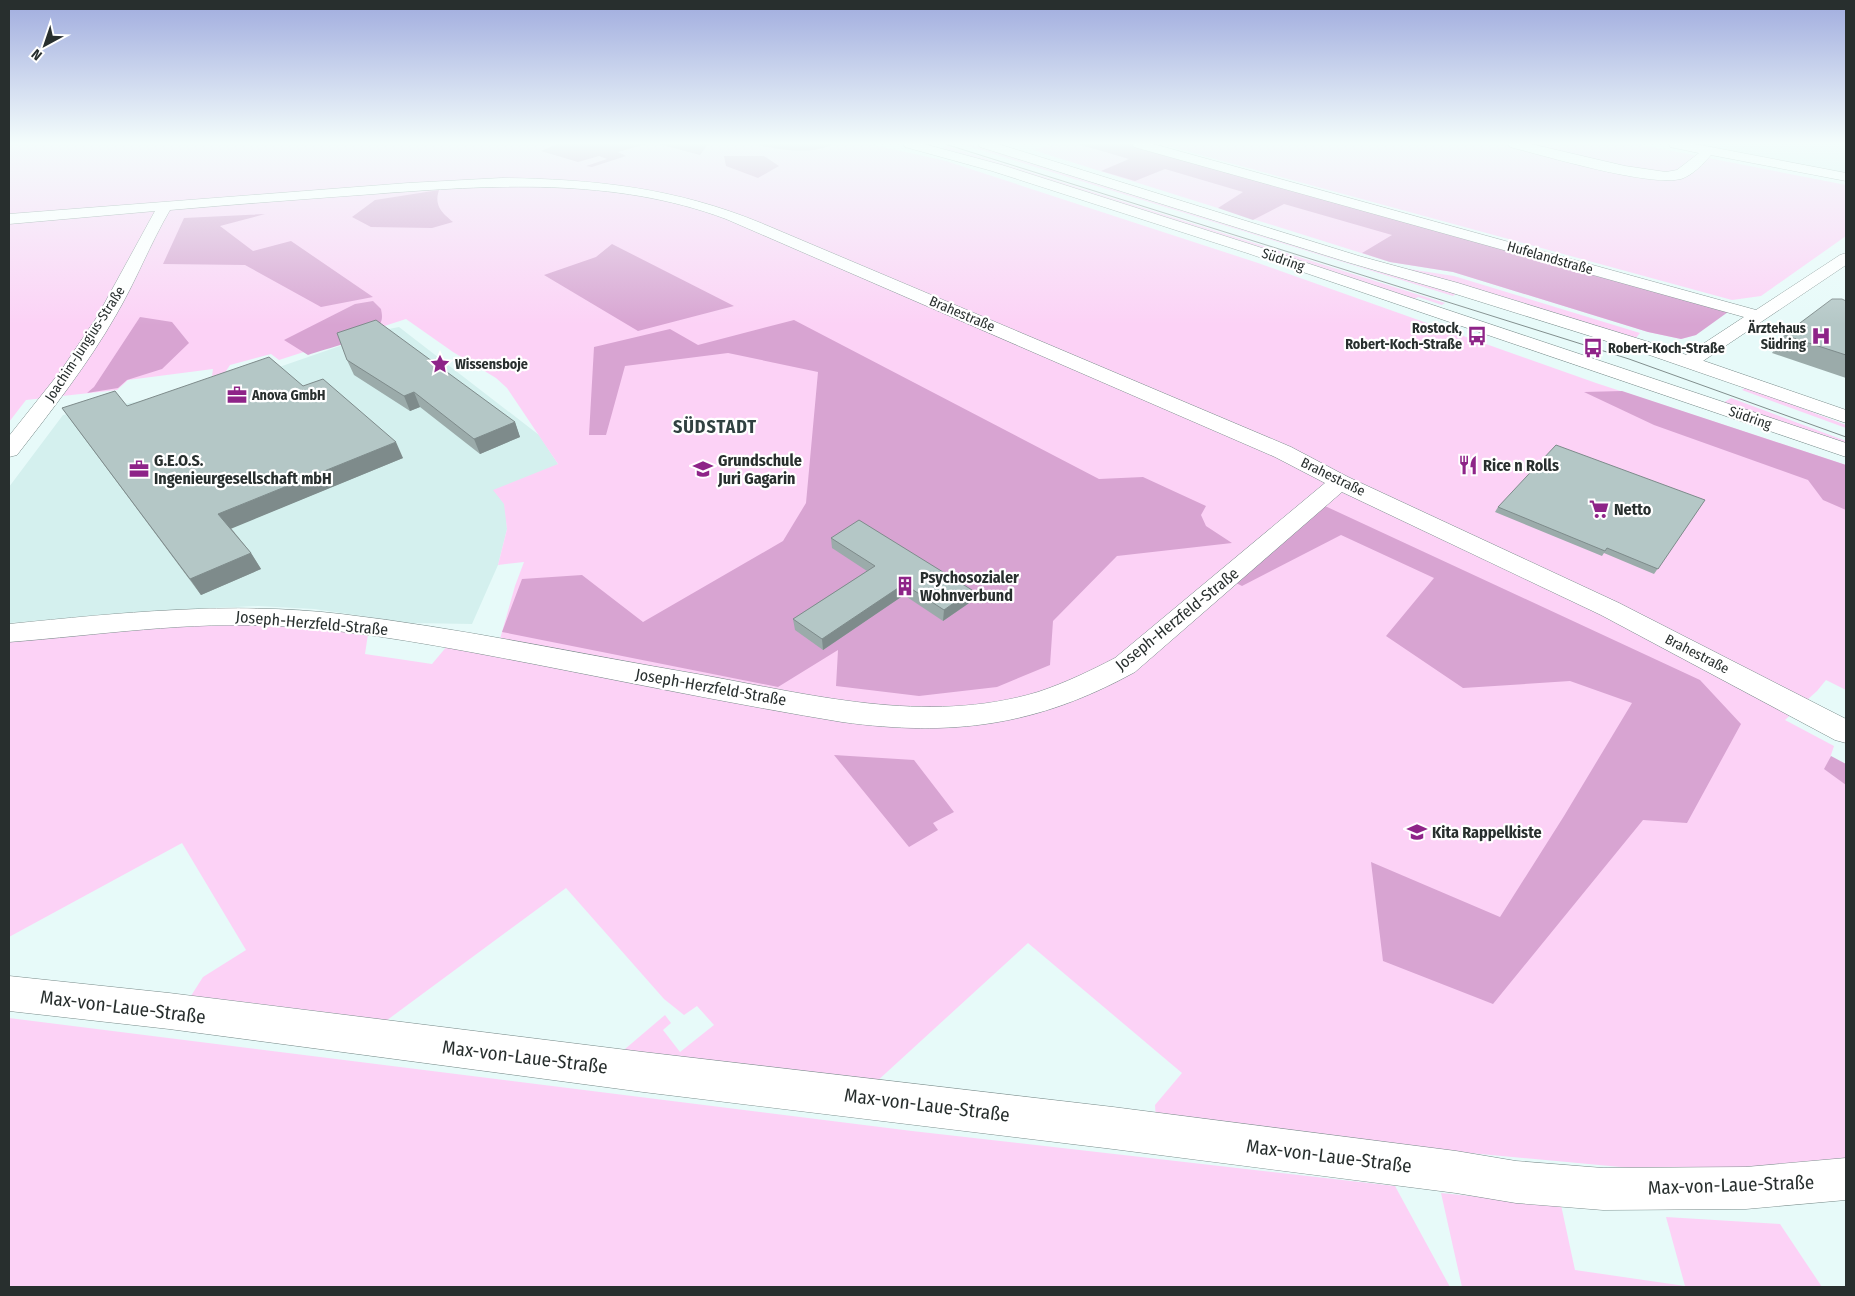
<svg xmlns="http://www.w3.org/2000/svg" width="1855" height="1296" font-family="'Fira Sans Condensed',sans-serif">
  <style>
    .built { fill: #d4f0ee }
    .green { fill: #fcd2f6 }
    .forest { fill: #d8a4d2 }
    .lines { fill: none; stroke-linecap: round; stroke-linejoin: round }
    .minor-casing { stroke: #7a8c8b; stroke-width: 1 }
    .primary-casing { stroke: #7a8c8b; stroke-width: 1 }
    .minor { fill: #fff; fill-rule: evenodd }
    .primary { fill: #fff; fill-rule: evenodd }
    .tram { stroke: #818e8d; stroke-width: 1 }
    .wall { fill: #9babaa }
    .shaded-wall { fill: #7e8b8b }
    .building { fill: #b4c7c6; stroke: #7e8b8b }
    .labels { text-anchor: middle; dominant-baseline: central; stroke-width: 4.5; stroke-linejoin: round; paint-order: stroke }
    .far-street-label { font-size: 14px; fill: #282f2e; stroke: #fff }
    .far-poi-label { font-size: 14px; font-weight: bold; fill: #282f2e; stroke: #fff; text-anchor: start }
    .poi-label { font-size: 16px; font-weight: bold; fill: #282f2e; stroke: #fff; text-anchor: start }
    .street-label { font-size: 16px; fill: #282f2e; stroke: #fff }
    .far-district-label { font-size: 18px; font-weight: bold; letter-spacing: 1px; fill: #314141; stroke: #fff }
    .near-street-label { font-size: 19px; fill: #282f2e; stroke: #fff }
  </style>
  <rect width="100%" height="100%" fill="#e7faf9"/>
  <g class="built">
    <polygon points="1691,144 1846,144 1846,174 1757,157"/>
    <polygon points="399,327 539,435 558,464 505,504 507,529 498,565 472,624 411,623 314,609 258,606 149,611 9,623 9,487 63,415 224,386 389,329"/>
  </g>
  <g class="green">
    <polygon points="9,144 870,144 946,161 1258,263 1596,383 1846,465 1846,690 1826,680 1817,691 1785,720 1834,746 1826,770 1846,784 1846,1165 1750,1174 1685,1173 1372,1144 1156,1121 1155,1105 1182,1073 1028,943 875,1083 630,1057 625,1049 665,1015 671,1023 663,1030 680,1052 714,1025 697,1006 684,1015 664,999 566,888 375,1029 189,999 203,977 246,950 182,843 9,937 9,640 202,623 288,626 368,634 365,654 432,664 448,645 496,653 515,586 524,562 498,565 507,529 504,504 493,490 558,464 507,388 496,378 453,352 406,319 279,360 271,354 230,365 224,374 212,376 213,369 128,380 117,390 26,400 9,422"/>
    <polygon points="961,144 970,144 1358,266 1457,293 1453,296"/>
    <polygon points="1054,144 1131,144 1721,309 1696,335 1681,339 1648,332 1453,272 1390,262 1033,150"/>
    <polygon points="1160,144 1637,144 1846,185 1846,236 1761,296 1732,300"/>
    <polygon points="947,146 1445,303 1442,305 1418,297 1415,299 942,148"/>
    <polygon points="1396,267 1454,276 1640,333 1636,338 1506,298"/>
    <polygon points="1746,387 1846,425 1846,428 1742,390"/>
    <polygon points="1731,398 1846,441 1846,444 1723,403"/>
    <polygon points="9,1018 912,1131 1395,1186 1450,1287 9,1287"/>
    <polygon points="1441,1193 1561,1205 1575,1270 1685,1286 1666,1217 1780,1224 1822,1287 1462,1287"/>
  </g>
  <g class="forest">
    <polygon points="558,144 646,144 618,152 626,156 592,167 586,166 607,159 599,156 578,162 541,151"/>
    <polygon points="659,144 708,144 700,155"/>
    <path d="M761,144H833C814,155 780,150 759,145Z"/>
    <polygon points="1078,144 1131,144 1728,312 1696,335 1681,339 1648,332 1453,272 1390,262 1362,253 1392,235 1284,204 1253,220 1218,208 1243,192 1165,169 1135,181 1101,171 1129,159"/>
    <polygon points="724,156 764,156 779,166 758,178 726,166"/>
    <path d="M439,190C434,205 441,212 453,222L432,228L371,227L352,217L375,200Z"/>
    <polygon points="265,214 220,226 253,251 291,241 373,297 321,307 245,265 163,264 184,218"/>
    <polygon points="612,244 734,306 638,331 544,275 596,257"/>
    <path d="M373,301L381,309C382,314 383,319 380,324C372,338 325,349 308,355L284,340L355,304Z"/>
    <polygon points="140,317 172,322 189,343 162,369 127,380 118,388 87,393 94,387"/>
    <polygon points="794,320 1099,479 1143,477 1206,506 1201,515 1206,526 1232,543 1117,556 1053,621 1050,665 997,687 919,696 836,686 838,650 778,687 502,632 522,579 582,575 643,622 783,541 806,503 818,372 728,353 625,366 606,435 589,435 594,347 670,329 698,345"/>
    <polygon points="1622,391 1846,465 1846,510 1823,500 1808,480 1654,425 1584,392"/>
    <polygon points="1325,506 1700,680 1741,724 1687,823 1643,820 1493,1004 1383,961 1371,862 1500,917 1564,816 1632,703 1570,681 1463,688 1386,636 1434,578 1341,535 1242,586 1234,582"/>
    <polygon points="834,755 914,760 954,812 933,823 938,830 909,847"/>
    <polygon points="1831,756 1846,764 1846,785 1824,769"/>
  </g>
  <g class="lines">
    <defs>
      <g id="minor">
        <polygon points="1132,144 1153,144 1756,310 1840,255 1846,253 1846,265 1697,365 1690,367 1683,365 1680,361 1683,357 1744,317 1134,147"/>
        <path d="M1508,144H1531L1625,166L1666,172L1677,170L1699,153L1670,147L1669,144H1695L1846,173V181L1711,155C1703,164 1693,175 1681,179C1649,187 1546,156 1510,147Z"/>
        <path d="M502,178C594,179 676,188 761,223L1291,447L1348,477L1619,603L1846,719V743L1835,740L1601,615L1342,492L1135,672C1037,726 952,737 842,722C739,705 636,684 534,664C450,648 365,631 279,626C188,621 99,635 9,642V624C120,613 230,601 341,614C461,628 579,654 697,674C809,694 926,726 1038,692C1065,683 1090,671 1115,658L1325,483L1275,457L726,219C614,177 491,185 374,194C306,199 238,204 170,210C150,244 136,281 116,315C88,364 52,410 17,455L9,457V436L60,372L97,317L155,211L9,224V214L408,183Z"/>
        <polygon points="9,976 169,993 643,1052 1113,1107 1456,1151 1516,1161 1603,1168 1746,1167 1846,1158 1846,1200 1746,1209 1603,1210 1516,1203 1456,1193 1113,1149 643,1092 169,1029 9,1011"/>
      </g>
      <g id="primary">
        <polygon points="904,144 924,144 1002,165 1259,247 1846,443 1846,457 1247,253 992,171 905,147"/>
        <polygon points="978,144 998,144 1359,256 1458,283 1649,342 1846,410 1846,423 1635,350 1446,291 1347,262 980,147"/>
      </g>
    </defs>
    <use href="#minor" class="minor-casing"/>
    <use href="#primary" class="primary-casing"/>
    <use href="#minor" class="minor"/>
    <use href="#primary" class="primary"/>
    <polyline class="tram" points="945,144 1629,359 1846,437"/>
  </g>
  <g class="wall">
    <polygon points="1846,301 1846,378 1772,353 1784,335"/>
    <polygon points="347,360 515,422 520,437 480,454 420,407 410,411 354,375"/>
    <polygon points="303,386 403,458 231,528 251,553 261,569 201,595 73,423 62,408 127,406"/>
    <polygon points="1705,500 1654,574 1604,553 1602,556 1495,512 1498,507"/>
    <polygon points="831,538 972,601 943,621 904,595 823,650 795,630 793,619 867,571 832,548"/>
  </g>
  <g class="shaded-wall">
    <polygon points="414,392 420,407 410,411 404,396"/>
    <polygon points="515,422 520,437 480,454 474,439"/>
    <polygon points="396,442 403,458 228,530 218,514"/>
    <polygon points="251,553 261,569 201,595 190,579"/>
    <polygon points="904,584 904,595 823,650 822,639"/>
    <polygon points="972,590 972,601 943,621 944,610"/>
  </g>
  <g class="building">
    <polygon points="1832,299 1842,299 1846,301 1846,355 1784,335"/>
    <polygon points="376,320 515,422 474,439 414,392 404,396 347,360 337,333"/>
    <polygon points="269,357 303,386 323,379 396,442 218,514 251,553 190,579 62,408 115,391 127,406"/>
    <polygon points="1556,445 1705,500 1658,569 1607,548 1605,551 1498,507"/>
    <polygon points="859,520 972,590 944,610 904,584 822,639 793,619 875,566 831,538"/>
  </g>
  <linearGradient id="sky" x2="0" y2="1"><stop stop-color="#a0acde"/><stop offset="0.44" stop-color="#f4fdfc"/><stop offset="1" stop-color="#f4fdfc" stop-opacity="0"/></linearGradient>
  <rect width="1855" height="325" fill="url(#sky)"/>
  <defs>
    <symbol id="bus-bare" viewBox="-9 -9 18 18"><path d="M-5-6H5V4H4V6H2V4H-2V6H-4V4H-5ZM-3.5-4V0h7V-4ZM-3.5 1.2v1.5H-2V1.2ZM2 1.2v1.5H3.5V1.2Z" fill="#8e2488" stroke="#fff" stroke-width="2.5" paint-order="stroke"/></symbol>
    <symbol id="hospital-bare" viewBox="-9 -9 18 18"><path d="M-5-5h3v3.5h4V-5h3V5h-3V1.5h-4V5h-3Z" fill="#8e2488" stroke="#fff" stroke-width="2.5" paint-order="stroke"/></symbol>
    <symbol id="sight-bare" viewBox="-9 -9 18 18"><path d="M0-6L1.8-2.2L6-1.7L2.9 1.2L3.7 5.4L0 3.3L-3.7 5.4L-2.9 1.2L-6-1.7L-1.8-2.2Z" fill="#8e2488" stroke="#fff" stroke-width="2.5" paint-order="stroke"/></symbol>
    <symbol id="office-bare" viewBox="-9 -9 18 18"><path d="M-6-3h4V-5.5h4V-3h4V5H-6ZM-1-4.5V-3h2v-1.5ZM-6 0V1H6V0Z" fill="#8e2488" stroke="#fff" stroke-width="2.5" paint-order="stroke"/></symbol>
    <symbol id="restaurant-bare" viewBox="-9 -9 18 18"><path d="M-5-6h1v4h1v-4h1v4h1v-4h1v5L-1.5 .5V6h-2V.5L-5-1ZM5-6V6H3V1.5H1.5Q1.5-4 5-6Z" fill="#8e2488" stroke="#fff" stroke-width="2.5" paint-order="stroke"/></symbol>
    <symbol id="school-bare" viewBox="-9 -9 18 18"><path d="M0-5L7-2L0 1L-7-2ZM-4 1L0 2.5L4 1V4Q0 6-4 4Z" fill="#8e2488" stroke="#fff" stroke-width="2.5" paint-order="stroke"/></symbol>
    <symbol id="supermarket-bare" viewBox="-9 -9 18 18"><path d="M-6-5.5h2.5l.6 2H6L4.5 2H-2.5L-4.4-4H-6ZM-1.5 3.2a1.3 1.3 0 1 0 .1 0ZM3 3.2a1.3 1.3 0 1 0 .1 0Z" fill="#8e2488" stroke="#fff" stroke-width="2.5" paint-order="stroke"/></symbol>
    <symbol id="building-bare" viewBox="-9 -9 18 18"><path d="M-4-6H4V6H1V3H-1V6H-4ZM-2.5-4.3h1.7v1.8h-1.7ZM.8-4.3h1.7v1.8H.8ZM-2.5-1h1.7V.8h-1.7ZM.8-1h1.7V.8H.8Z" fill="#8e2488" stroke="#fff" stroke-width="2.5" paint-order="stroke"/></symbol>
  </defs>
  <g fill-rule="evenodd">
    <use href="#bus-bare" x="1463" y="322" width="28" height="28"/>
    <use href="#hospital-bare" x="1807" y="322" width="28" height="28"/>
    <use href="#bus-bare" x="1579" y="334" width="28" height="28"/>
    <use href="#sight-bare" x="426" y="350" width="28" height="28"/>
    <use href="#office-bare" x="223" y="381" width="28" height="28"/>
    <use href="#restaurant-bare" x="1454" y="451" width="28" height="28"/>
    <use href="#office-bare" x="125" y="455" width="28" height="28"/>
    <use href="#school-bare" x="689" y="455" width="28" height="28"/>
    <use href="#supermarket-bare" x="1585" y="495" width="28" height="28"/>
    <use href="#building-bare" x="891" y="572" width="28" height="28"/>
    <use href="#school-bare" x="1403" y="818" width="28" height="28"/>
  </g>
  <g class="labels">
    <g class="far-street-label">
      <text transform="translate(1550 258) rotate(16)">Hufelandstraße</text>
      <text transform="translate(1283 260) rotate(19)">Südring</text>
      <text transform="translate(962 314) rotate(23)">Brahestraße</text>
      <text transform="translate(85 344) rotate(-57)">Joachim-Jungius-Straße</text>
      <text transform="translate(1750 418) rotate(19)">Südring</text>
      <text transform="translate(1333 477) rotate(26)">Brahestraße</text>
      <text transform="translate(1697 654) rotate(27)">Brahestraße</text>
    </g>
    <g class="far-poi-label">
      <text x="1462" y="328" text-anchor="end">Rostock,<tspan x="1462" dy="16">Robert-Koch-Straße</tspan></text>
      <text x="1806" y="328" text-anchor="end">Ärztehaus<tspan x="1806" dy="16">Südring</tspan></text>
      <text x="1608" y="348">Robert-Koch-Straße</text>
      <text x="455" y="364">Wissensboje</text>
      <text x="252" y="395">Anova GmbH</text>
    </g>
    <g class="poi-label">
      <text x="154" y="460">G.E.O.S.<tspan x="154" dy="18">Ingenieurgesellschaft mbH</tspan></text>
      <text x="718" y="460">Grundschule<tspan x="718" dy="18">Juri Gagarin</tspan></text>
      <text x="1483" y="465">Rice n Rolls</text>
      <text x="1614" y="509">Netto</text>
      <text x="920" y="577">Psychosozialer<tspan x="920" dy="18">Wohnverbund</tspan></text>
      <text x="1432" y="832">Kita Rappelkiste</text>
    </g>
    <g class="street-label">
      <text transform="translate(1177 619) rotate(-39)">Joseph-Herzfeld-Straße</text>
      <text transform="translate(312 623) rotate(5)">Joseph-Herzfeld-Straße</text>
      <text transform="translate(711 687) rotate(10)">Joseph-Herzfeld-Straße</text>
    </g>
    <g class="far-district-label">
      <text x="715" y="427">SÜDSTADT</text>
    </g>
    <g class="near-street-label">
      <text transform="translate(123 1007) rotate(7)">Max-von-Laue-Straße</text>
      <text transform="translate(525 1057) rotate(7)">Max-von-Laue-Straße</text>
      <text transform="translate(927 1105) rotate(7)">Max-von-Laue-Straße</text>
      <text transform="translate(1329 1156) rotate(7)">Max-von-Laue-Straße</text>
      <text transform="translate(1731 1185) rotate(-2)">Max-von-Laue-Straße</text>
    </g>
  </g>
  <rect width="1855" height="1296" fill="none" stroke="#282f2e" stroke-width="20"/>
  <g transform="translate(45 45) rotate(220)" stroke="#ffffff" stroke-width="4" paint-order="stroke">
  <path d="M0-4L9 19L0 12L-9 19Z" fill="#282f2e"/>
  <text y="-8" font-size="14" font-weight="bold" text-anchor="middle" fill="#282f2e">N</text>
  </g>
</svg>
